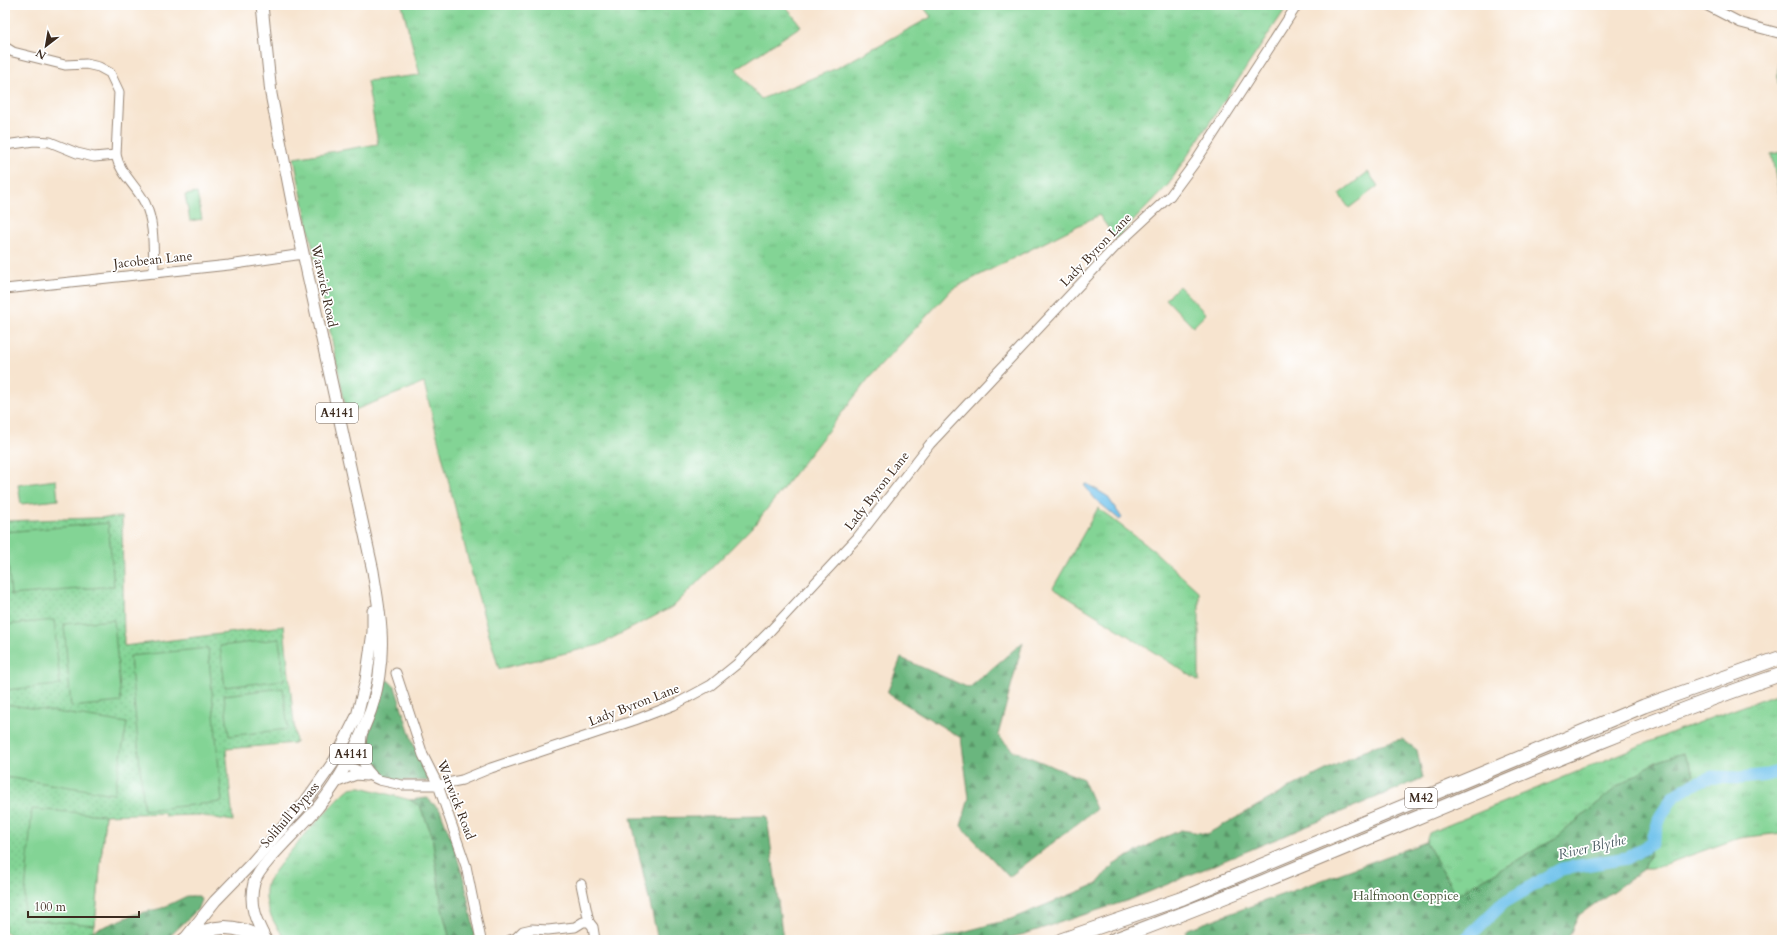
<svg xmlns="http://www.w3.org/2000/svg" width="1787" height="945" font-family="Cardo,serif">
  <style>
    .grass { fill: url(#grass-tufts); stroke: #5f7f5a }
    .forest { fill: url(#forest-firs); stroke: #52704e }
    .park { fill: url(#park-dots); stroke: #5f7f5a }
    .garden { fill: #83d495; stroke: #5f7f5a }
    .water { fill: #70c2ec; stroke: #567685 }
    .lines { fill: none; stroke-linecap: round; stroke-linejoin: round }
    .river { stroke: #70c2ec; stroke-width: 13 }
    .minor-casing { stroke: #998776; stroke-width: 11 }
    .major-casing { stroke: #998776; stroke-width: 13 }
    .highway-casing { stroke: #998776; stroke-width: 15 }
    .minor { stroke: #fff; stroke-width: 9 }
    .major { stroke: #fff; stroke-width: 11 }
    .highway { stroke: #fff; stroke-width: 13 }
    .labels { text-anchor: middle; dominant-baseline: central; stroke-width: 3.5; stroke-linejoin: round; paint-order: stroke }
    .shield { fill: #fff; stroke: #766a62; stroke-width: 1 }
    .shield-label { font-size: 12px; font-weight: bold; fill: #3b2a1e }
    .street-label { font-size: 13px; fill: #3b2a1e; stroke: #fff }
    .park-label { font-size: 13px; fill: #515d42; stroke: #fff }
    .water-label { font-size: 14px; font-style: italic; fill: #4e5f66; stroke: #fff }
  </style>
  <defs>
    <pattern id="grass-tufts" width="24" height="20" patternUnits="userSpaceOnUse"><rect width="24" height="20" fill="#83d495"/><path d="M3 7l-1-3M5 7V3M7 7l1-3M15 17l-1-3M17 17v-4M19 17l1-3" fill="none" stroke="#72b680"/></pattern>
    <pattern id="forest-firs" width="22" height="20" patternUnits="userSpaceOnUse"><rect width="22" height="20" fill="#6ab67e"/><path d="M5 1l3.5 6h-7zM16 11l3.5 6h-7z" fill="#589467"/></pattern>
    <pattern id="park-dots" width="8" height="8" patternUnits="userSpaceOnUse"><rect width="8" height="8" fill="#83d495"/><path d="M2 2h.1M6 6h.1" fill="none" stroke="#72b680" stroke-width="1.8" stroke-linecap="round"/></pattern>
  </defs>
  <rect width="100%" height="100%" fill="#fff"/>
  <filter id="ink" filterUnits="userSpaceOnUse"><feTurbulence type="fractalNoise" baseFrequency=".025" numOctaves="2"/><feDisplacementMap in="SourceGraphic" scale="8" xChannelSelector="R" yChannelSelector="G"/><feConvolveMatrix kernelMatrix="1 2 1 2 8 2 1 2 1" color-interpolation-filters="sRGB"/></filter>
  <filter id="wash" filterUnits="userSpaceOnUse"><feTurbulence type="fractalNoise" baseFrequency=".012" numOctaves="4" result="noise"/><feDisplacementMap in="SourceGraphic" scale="16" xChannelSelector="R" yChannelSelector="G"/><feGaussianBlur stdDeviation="0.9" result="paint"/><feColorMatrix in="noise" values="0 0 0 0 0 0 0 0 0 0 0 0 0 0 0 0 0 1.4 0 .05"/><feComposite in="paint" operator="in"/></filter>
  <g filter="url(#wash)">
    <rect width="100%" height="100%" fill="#f7e4cf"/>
    <g class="grass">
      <polygon points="402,5 785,5 801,26 736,69 761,99 837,68 931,17 922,5 1288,5 1168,185 1116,239 1099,215 952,289 869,378 756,523 674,606 599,645 499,669 471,571 424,383 347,413 294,158 378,144 367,81 420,75"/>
      <polygon points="1782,152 1782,207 1771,154"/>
      <polygon points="1098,508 1153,550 1199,592 1199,681 1053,588"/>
      <polygon points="1782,692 1782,833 1739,838 1652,869 1644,869 1664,815 1694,773 1683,753 1655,762 1617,787 1556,838 1456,895 1426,842 1429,833 1678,730"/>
      <path d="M361,787L410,800L420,806L432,835L442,908L450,940H286C274,924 262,905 267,884C270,872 337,797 349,789C352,787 357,787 361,787Z"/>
    </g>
    <g class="forest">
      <polygon points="1023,642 998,735 1012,750 1083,779 1096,809 1009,877 961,826 969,798 961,738 887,693 901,658 969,688"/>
      <polygon points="388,680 395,687 413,743 429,781 390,780 371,769 366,759 368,737 384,682"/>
      <polygon points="1402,739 1417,750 1423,778 1132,899 1025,934 1000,940 933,940 1011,919 1097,884 1113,865 1156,841 1181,830 1207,834 1291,787 1377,745"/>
      <polygon points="1683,753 1694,773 1664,815 1644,869 1579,915 1567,940 1191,940 1185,933 1188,929 1426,842 1456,895 1556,838 1617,787 1655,762"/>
      <polygon points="427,798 440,810 454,846 465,884 476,940 450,940 442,908 432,835 420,806 410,800"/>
      <polygon points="767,816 783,940 658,940 631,818"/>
      <polygon points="187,896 199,896 201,900 197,910 166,940 71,940 133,915 162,908"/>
    </g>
    <polygon class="park" points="122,517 124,646 284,626 296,743 226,749 233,821 197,815 165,816 164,813 105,815 95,925 93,931 71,940 21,940 5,932 5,521"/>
    <g class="garden">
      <rect x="1778" y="44" width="4" height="39"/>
      <polygon points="1368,172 1378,186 1349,208 1339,194"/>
      <polygon points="197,193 202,219 190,221 185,195"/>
      <polygon points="1179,286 1206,314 1193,327 1166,299"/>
      <polygon points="56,480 58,500 21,504 18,485"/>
      <polygon points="108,523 114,586 11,595 5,532"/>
      <polygon points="54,620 60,685 5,690 5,625"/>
      <polygon points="114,620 121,702 71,707 64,624"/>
      <polygon points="279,639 284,680 225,687 220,646"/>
      <polygon points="208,648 222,802 144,810 130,656"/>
      <polygon points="283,688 288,729 229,736 224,695"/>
      <polygon points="5,704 127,723 114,794 5,777"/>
      <polygon points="32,809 105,815 95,925 23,919"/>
    </g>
    <polygon class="water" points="1087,484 1107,496 1122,518 1120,520 1096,500 1084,485"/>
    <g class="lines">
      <polyline class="river" points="1465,940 1503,903 1561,869 1627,858 1652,843 1660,817 1674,796 1692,785 1712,777 1740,778 1767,775 1782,771"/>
    </g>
  </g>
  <g filter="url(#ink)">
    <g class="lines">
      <defs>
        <g id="minor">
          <polyline points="1706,5 1741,23 1782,34"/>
          <path d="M5,47L13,52L65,65L86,64L99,67L110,73L119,92L116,155C120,174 136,185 145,203C155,224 153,250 154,273"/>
          <polyline points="5,145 34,141 50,142 77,153 94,157 116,155"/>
          <polyline points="5,289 229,265 303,254"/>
          <polyline points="396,673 423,755 438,785 466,866 481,940"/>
          <path d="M362,736C360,753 360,763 372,775"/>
          <polyline points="346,765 379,780 402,785 438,785 462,780 491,768 635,720 674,705 711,685 737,664 770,631 857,538 930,444 1117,245 1170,196 1196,161 1297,5"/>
          <polyline points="335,783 356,775 366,776"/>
          <polyline points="581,884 589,922"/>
          <polyline points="510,940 516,938 523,931 532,929 548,930 575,927 583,922 589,922 593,927 595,940"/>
        </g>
        <g id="major">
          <path d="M262,5L271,94L294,212L373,571C376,591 380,611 381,631C383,658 378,695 367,720C355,750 339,782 318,807C304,825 259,864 254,883C248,905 256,921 266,940"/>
          <polyline points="184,940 215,901 251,864 306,801 335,760 357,716 366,680 373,632 373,611"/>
        </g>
        <g id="highway">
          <path d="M184,940C213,925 234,922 263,940"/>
          <polyline points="1061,940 1183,898 1644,706 1782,657"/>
          <path d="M1113,940C1338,857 1555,752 1782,674"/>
        </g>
      </defs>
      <use href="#minor" class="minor-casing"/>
      <use href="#major" class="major-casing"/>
      <use href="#highway" class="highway-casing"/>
      <use href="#minor" class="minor"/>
      <use href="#major" class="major"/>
      <use href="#highway" class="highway"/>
    </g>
  </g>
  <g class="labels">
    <g class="shield">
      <rect x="316" y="403" width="42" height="20" rx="3"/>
      <rect x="330" y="744" width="42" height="20" rx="3"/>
      <rect x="1405" y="788" width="32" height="20" rx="3"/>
    </g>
    <g class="shield-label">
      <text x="337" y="413">A4141</text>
      <text x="351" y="754">A4141</text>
      <text x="1421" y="798">M42</text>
    </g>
    <g class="street-label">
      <text transform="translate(1096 250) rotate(-46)">Lady Byron Lane</text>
      <text transform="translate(153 260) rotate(-6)">Jacobean Lane</text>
      <text transform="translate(324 286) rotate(78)">Warwick Road</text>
      <text transform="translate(877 491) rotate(-52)">Lady Byron Lane</text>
      <text transform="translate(634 705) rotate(-21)">Lady Byron Lane</text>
      <text transform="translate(456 800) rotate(69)">Warwick Road</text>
      <text transform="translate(290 815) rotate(-49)">Solihull Bypass</text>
    </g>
    <g class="park-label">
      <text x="1406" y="896">Halfmoon Coppice</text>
    </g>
    <g class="water-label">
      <text transform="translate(1592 847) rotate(-13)">River Blythe</text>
    </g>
  </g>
  <rect width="1787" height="945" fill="none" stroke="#fff" stroke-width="20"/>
  <g transform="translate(46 46) rotate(211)" stroke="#ffffff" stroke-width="3" paint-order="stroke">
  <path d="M0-3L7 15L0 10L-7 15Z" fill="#3b2a1e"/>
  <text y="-6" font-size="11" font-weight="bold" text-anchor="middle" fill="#3b2a1e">N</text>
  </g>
  <path d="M28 911v6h111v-6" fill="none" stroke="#3b2a1e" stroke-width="2"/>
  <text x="34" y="911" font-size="12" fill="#3b2a1e" stroke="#ffffff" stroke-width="3" paint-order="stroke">100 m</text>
</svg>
